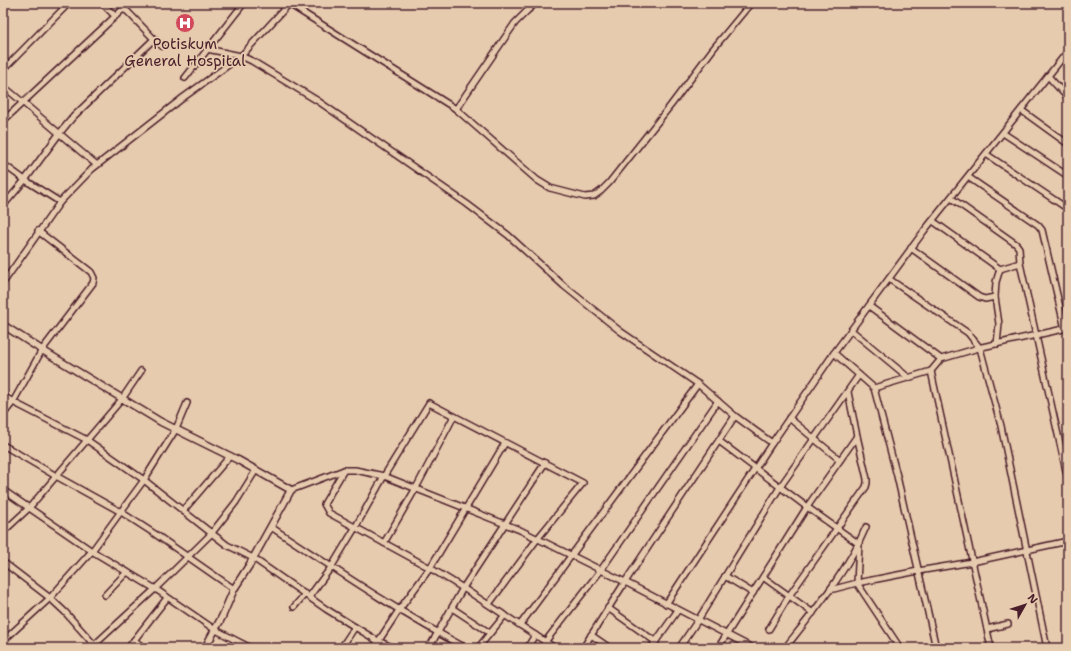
<svg xmlns="http://www.w3.org/2000/svg" width="1071" height="651" font-family="'Shantell Sans',sans-serif">
  <style>
    .lines { fill: none; stroke-linecap: round; stroke-linejoin: round }
    .minor-casing { stroke: #4a1f2b; stroke-width: 8 }
    .tertiary-casing { stroke: #4a1f2b; stroke-width: 9 }
    .minor { stroke: #e7cbae; stroke-width: 5 }
    .tertiary { stroke: #e7cbae; stroke-width: 6 }
    .labels { text-anchor: middle; dominant-baseline: central; stroke-width: 3.5; stroke-linejoin: round; paint-order: stroke }
    .poi-label { font-size: 15px; fill: #4a1f2b; stroke: #e7cbae }
  </style>
  <rect width="100%" height="100%" fill="#e7cbae"/>
  <filter id="ink" filterUnits="userSpaceOnUse"><feTurbulence type="fractalNoise" baseFrequency=".025" numOctaves="2"/><feDisplacementMap in="SourceGraphic" scale="8" xChannelSelector="R" yChannelSelector="G"/><feConvolveMatrix kernelMatrix="1 2 1 2 8 2 1 2 1" color-interpolation-filters="sRGB"/></filter>
  <g filter="url(#ink)">
    <g class="lines">
      <defs>
        <g id="minor">
          <polyline points="102,3 115,16"/>
          <polyline points="207,49 241,56 252,61 318,101 467,204 508,235 564,286 620,331 698,384 735,416 772,443 834,353 924,231 1068,51"/>
          <polyline points="3,70 69,3"/>
          <polyline points="1048,76 1068,98"/>
          <polyline points="185,78 244,3"/>
          <path d="M3,86C35,112 65,139 97,165"/>
          <polyline points="456,109 515,23 527,11 536,3"/>
          <polyline points="1021,110 1068,144"/>
          <polyline points="3,121 122,10 124,10 127,11 154,39 162,46"/>
          <polyline points="1003,133 1068,176"/>
          <polyline points="986,154 1068,209"/>
          <polyline points="3,164 25,180 60,202"/>
          <polyline points="968,177 1038,225 1042,230 1065,329"/>
          <polyline points="951,198 1016,244 1019,248 1020,263 1068,480"/>
          <polyline points="3,206 25,180 59,134 73,117 154,39"/>
          <polyline points="933,221 1000,269 1020,263"/>
          <polyline points="911,248 979,297 985,299 995,297 999,324 997,344"/>
          <polyline points="889,279 968,333 980,348 1001,426 1047,648"/>
          <polyline points="3,283 60,202 92,169 184,97 241,56 289,4 456,109 537,180 550,188 585,197 594,196 601,191 609,183 671,105 713,49 751,3"/>
          <polyline points="995,297 996,282 1000,269"/>
          <polyline points="869,306 941,359"/>
          <polyline points="851,330 909,378"/>
          <polyline points="834,353 874,388 897,476 936,648"/>
          <polyline points="931,371 991,648"/>
          <polyline points="874,388 931,371 941,359 982,347 1068,328"/>
          <polyline points="3,396 13,402 87,440 144,480 210,532 227,545 253,558 326,609 355,627 378,641 394,648"/>
          <polyline points="3,415 13,402 42,350 93,283 94,278 91,272 38,231"/>
          <polyline points="735,416 625,582 753,648"/>
          <polyline points="789,418 840,460"/>
          <polyline points="719,441 807,507 859,544"/>
          <polyline points="3,445 56,476 121,512 155,534 234,589"/>
          <polyline points="344,470 324,504 329,513 430,568 463,588 555,648"/>
          <polyline points="3,490 92,551 157,590 214,629 243,644 240,648"/>
          <polyline points="291,490 344,470 355,470 384,476 520,530 625,582 583,648"/>
          <polyline points="183,511 230,456"/>
          <path d="M271,527C335,569 398,612 466,648"/>
          <polyline points="3,532 29,508 122,399 141,371"/>
          <polyline points="384,543 416,488 454,416"/>
          <polyline points="859,544 857,583 918,571 972,562 1068,541"/>
          <polyline points="3,562 50,598 65,612 97,648"/>
          <polyline points="725,576 753,593"/>
          <polyline points="763,577 813,613"/>
          <polyline points="830,590 857,583 900,648"/>
          <polyline points="105,595 127,572"/>
          <polyline points="309,597 332,566 355,528 384,476 429,403 583,483 538,538 489,604"/>
          <polyline points="666,604 772,443"/>
          <polyline points="294,607 305,594"/>
          <polyline points="452,608 490,633"/>
          <polyline points="608,608 656,642"/>
          <polyline points="520,625 698,384"/>
          <polyline points="769,629 789,596 866,487 867,483 867,479 857,436 848,392"/>
          <polyline points="987,629 1008,624"/>
          <polyline points="591,635 610,648"/>
          <polyline points="134,640 144,648"/>
          <polyline points="3,641 50,598 92,551 144,480 176,429 187,403"/>
          <polyline points="545,642 601,570 718,401"/>
          <polyline points="243,644 251,648"/>
          <polyline points="91,648 155,589 211,534 236,502 256,470"/>
          <polyline points="128,648 167,598"/>
          <polyline points="341,648 355,627"/>
          <polyline points="374,648 399,610 430,568 505,443"/>
          <polyline points="429,648 463,588 545,463"/>
          <polyline points="478,648 505,615"/>
          <polyline points="527,648 535,635"/>
          <polyline points="651,648 678,610"/>
          <polyline points="679,648 698,620 780,487 859,375"/>
          <polyline points="718,648 807,507 857,436"/>
          <path d="M785,648C815,610 847,572 866,527"/>
        </g>
        <polyline id="tertiary" points="3,325 42,350 161,422 238,460 291,490 250,564 234,589 222,617 205,648"/>
      </defs>
      <use href="#minor" class="minor-casing"/>
      <use href="#tertiary" class="tertiary-casing"/>
      <use href="#minor" class="minor"/>
      <use href="#tertiary" class="tertiary"/>
    </g>
  </g>
  <defs>
    <symbol id="hospital-disc" viewBox="-11 -11 22 22"><circle r="9.5" fill="#d1495b" stroke="#e7cbae"/><path d="M-5-5h3v3.5h4V-5h3V5h-3V1.5h-4V5h-3Z" fill="#fff"/></symbol>
  </defs>
  <g fill-rule="evenodd">
    <use href="#hospital-disc" x="174" y="12" width="22" height="22"/>
  </g>
  <g class="labels">
    <g class="poi-label">
      <text x="185" y="44">Potiskum<tspan x="185" dy="17">General Hospital</tspan></text>
    </g>
  </g>
  <rect width="1071" height="651" fill="none" stroke="#e7cbae" stroke-width="16"/>
  <rect x="8" y="8" width="1055" height="635" fill="none" stroke="#4a1f2b" stroke-width="1.5" filter="url(#ink)"/>
  <g transform="translate(1025 605) rotate(51)" stroke="#e7cbae" stroke-width="3" paint-order="stroke">
  <path d="M0-3L7 15L0 10L-7 15Z" fill="#4a1f2b"/>
  <text y="-6" font-size="11" font-weight="bold" text-anchor="middle" fill="#4a1f2b">N</text>
  </g>
</svg>
